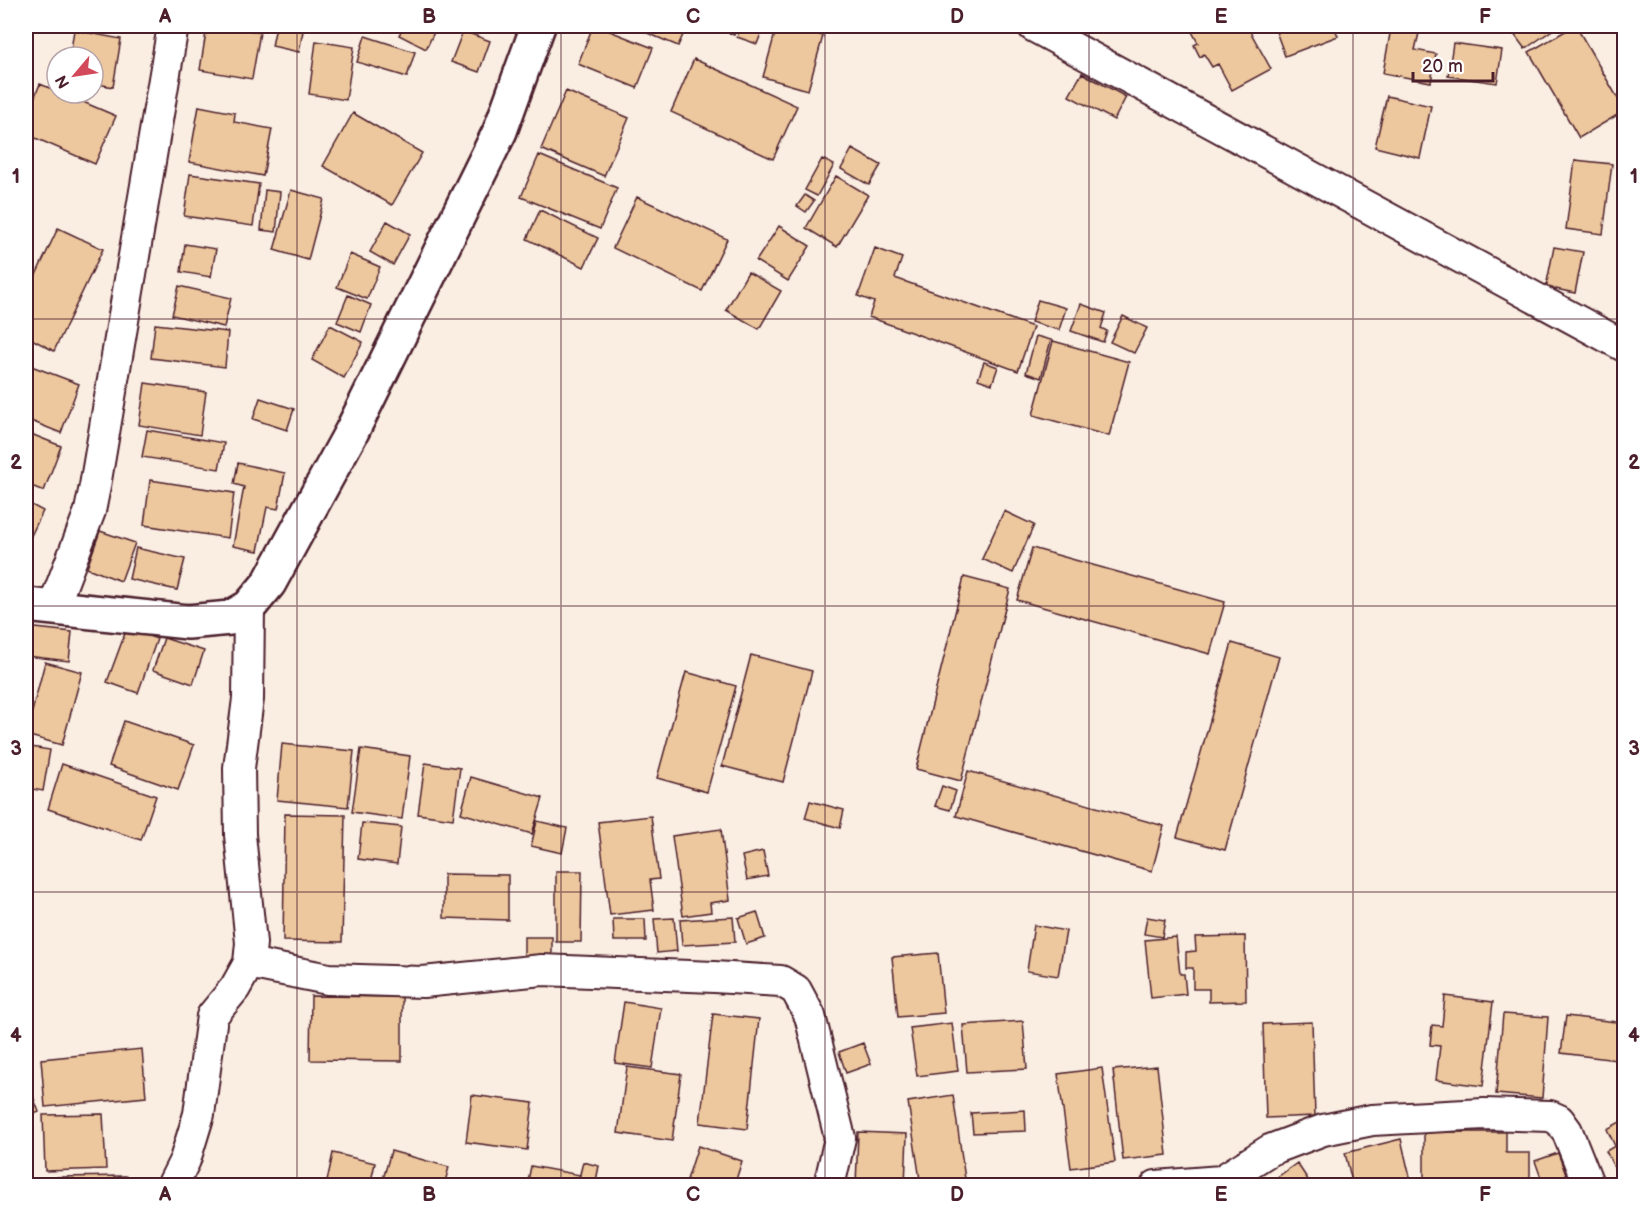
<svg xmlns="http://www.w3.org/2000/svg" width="1650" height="1211" viewBox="0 0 1650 1211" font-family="'Balsamiq Sans',sans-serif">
  <rect width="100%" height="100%" fill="#faeee2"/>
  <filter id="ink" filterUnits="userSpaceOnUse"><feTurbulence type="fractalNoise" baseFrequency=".0167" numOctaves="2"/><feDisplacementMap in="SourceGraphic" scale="12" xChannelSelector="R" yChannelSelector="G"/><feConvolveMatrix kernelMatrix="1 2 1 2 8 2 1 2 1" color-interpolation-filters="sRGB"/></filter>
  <g filter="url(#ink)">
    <path fill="#edc79d" stroke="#4a1f2b" stroke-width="1.5" d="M91,26H121L120,31Z
      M207,26H223L260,32L252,79L200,70Z
      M276,26L303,31L299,52L272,46Z
      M404,26H437L426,49L399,35Z
      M593,26H597L653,48L637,88L578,64Z
      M631,26H687L678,46Z
      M714,26H738L734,35L713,27Z
      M742,26H764L757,44L737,37Z
      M777,26L794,28V26H808L807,31L823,36L808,90L763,77Z
      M1189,26H1247L1271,69L1232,90L1218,64L1212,67L1204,54L1200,57L1194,45L1198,43Z
      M1274,26H1334L1338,36L1285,56Z
      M1508,26H1558L1525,49Z
      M1574,26H1576L1624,109V111L1579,138L1529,52Z
      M1391,28L1419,33L1415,50L1436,54L1431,82L1383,73Z
      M74,30L121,39L113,87L93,83V57H70Z
      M463,31L490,41L479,72L451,62Z
      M365,36L415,52L407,77L357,62Z
      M316,41L354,47L346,100L309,94Z
      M1453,43L1502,50L1497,83L1448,76Z
      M694,59L797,106L773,159L671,112Z
      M1082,73L1126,97L1114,120L1069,96Z
      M40,84L57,91V93H62L116,116L95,164L26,134V118Z
      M566,91L629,118L604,176L541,149Z
      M1387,96L1431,106L1420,158L1375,147Z
      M199,106L235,113L234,122L272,129L263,176L189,162Z
      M353,113L422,153L392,205L323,166Z
      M852,149L881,165L869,185L841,169Z
      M539,155L617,188L600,229L521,197Z
      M822,159L834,165L817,196L805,190Z
      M1575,160L1612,164L1603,234L1566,229Z
      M190,174L259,184L253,226L184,216Z
      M836,176L868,195L837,247L806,228Z
      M265,190L280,192L276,232L261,230Z
      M291,190L324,199L308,260L274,250Z
      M805,195L814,201L806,212L797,206Z
      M637,197L727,239L702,291L613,248Z
      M540,210L598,238L584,267L527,239Z
      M387,221L410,234L393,265L370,252Z
      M779,226L810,246L788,281L756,261Z
      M58,228L103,249L54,351L26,336V293L27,294Z
      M185,244L216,249L211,277L181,272Z
      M1554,247L1583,252L1575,293L1546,287Z
      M875,248L902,258L895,278L1033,327L1018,371L869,317L874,302L858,296Z
      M350,254L380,267L367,299L337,287Z
      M748,272L781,291L759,329L726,310Z
      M179,286L231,298L224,327L172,315Z
      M348,295L371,305L361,332L337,322Z
      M1038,300L1066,308L1059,330L1031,322Z
      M1081,304L1106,313L1101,328L1107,331L1103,342L1071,331Z
      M1123,316L1147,328L1134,353L1110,342Z
      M155,324L228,332L225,367L151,358Z
      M330,325L363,342L344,378L312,360Z
      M1036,336L1051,340L1041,378L1026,373Z
      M1053,341L1129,362L1109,436L1033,415Z
      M984,362L998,367L992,384L978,379Z
      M26,364L79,384L61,433L26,419Z
      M145,383L206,392L200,435L139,425Z
      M260,398L294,409L287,430L253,419Z
      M147,430L224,443L219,469L142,457Z
      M26,432L61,446L44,491L26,484Z
      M238,463L285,473L278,509L267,507L258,551L233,546L244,487L234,484Z
      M150,480L234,493L228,538L144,525Z
      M26,502L43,511L26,546Z
      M1004,511L1034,525L1013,573L982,559Z
      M100,531L135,543L121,581L87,568Z
      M136,548L185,559L177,590L129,579Z
      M1032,548L1225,602L1210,654L1017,600Z
      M964,577L1010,589L961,781L916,769Z
      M26,627L72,632L69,661L26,656Z
      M127,628L157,639L138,693L107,682Z
      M164,638L204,651L193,684L153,670Z
      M1232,643L1279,657L1225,850L1177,837Z
      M751,655L812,671L783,782L722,766Z
      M45,662L82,672L62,745L26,735Z
      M686,672L736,686L707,792L657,778Z
      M124,721L194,745L178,790L109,766Z
      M282,744L354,751L348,807L277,800Z
      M31,747L50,750L43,791L26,788Z
      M361,749L410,756L402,819L352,812Z
      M425,763L460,768L453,819L418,814Z
      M62,764L156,796L141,840L48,809Z
      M968,771L1164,826L1152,871L956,816Z
      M471,777L543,798L532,834L461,813Z
      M942,786L956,791L950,810L935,806Z
      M810,801L844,810L840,828L805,818Z
      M285,814L345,815L342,942L283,941Z
      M651,816L659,879L650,880L654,910L610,915L598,822Z
      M537,821L567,828L562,853L531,846Z
      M362,823L401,827L397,864L358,859Z
      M721,829L730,900L710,903L711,912L683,916L672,836Z
      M763,851L768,876L747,880L742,856Z
      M556,871H582L581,942H556Z
      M444,874L508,875V920L444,918Z
      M757,912L765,938L746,944L738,918Z
      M733,917L735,942L682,945L680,920Z
      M1147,917L1165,920L1162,937L1144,934Z
      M674,918L677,951L657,953L654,919Z
      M613,919H645L646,941H614Z
      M1034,925L1066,931L1058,976L1027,971Z
      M1245,936L1246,1001L1209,1002V989H1193V968H1186V952L1196,951L1195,937Z
      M524,937H552V957H524Z
      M1176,937L1180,974H1184L1186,994L1151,998L1145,940Z
      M938,953L944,1013L898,1017L892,957Z
      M311,996L402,997V1061L310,1060Z
      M1445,996L1493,1002L1483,1086L1436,1080L1440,1046L1430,1045L1432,1025L1442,1026Z
      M624,1002L661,1008L652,1068L615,1063Z
      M713,1014L759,1019L747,1129L700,1123Z
      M1503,1014L1548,1017L1542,1098L1496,1094Z
      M1566,1016L1624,1023V1061L1561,1053Z
      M1023,1021L1027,1069L967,1072L963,1025Z
      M1312,1022L1315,1116L1266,1118L1263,1024Z
      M952,1023L958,1071L917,1076L910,1028Z
      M863,1043L871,1064L846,1073L839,1052Z
      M142,1049L146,1097L45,1107L41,1059Z
      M1157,1066L1167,1155L1123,1160L1113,1070Z
      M627,1067L681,1074L672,1141L618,1133Z
      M1102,1068L1115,1162L1071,1168L1058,1074Z
      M26,1078L39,1112L26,1117Z
      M472,1095L533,1103L527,1150L466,1142Z
      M953,1095L966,1186H921L908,1102Z
      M1025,1110L1026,1131L973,1133L971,1113Z
      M103,1114L106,1169L45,1171L43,1115Z
      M1624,1114V1180L1621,1182L1606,1151L1615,1146L1607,1129L1624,1120L1622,1115Z
      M858,1132L907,1134L905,1186H856Z
      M1424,1132H1506V1153H1530V1186H1424Z
      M1401,1139L1412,1186H1353L1345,1153Z
      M698,1146L742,1161L734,1186H685Z
      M391,1151L449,1167L444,1186H381Z
      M333,1153L375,1163L370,1186H326Z
      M1558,1153L1568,1180L1553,1186H1544L1535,1161Z
      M583,1162L599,1166L595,1186H577Z
      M1297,1163L1312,1186H1265Z
      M531,1166L580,1175L578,1186H527Z
      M126,1176V1186H57V1177Z"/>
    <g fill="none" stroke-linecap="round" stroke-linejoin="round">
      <g stroke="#4a1f2b" stroke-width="34">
        <path id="minor" d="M1033,26L1624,346
          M53,608L90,511L95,486L173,26
          M249,963L328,979L423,982L542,970L714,977L781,981L796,990L810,1016L840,1138L829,1186
          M172,1186L185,1160L199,1114L212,1016L235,988L249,963L251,943L240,835L239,768L248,699L249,607
          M1156,1186L1221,1181L1270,1150L1323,1130L1372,1120L1484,1114L1550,1116L1559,1120L1567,1131L1589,1186"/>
      </g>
      <g stroke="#4a1f2b" stroke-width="38">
        <path id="tertiary" d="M26,605L188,622L230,618L249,607L269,583L352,431L500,131L538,26"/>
      </g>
      <use href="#minor" stroke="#fff" stroke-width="30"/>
      <use href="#tertiary" stroke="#fff" stroke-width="33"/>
    </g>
  </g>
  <path fill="none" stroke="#4a1f2b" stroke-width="1.5" stroke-opacity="0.55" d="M297,26V1186M561,26V1186M825,26V1186M1089,26V1186M1353,26V1186M26,319H1624M26,606H1624M26,892H1624"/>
  <rect width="1650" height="1211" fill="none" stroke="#fff" stroke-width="66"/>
  <g transform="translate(75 75) rotate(241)"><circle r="28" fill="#ffffff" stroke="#b7a5aa" stroke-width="1.5"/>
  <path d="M0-4.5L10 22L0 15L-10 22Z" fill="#d1495b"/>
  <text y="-9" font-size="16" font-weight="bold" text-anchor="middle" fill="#4a1f2b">N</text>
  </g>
  <path d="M1413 72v9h80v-9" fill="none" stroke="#4a1f2b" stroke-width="3"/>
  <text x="1422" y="72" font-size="18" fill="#4a1f2b" stroke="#ffffff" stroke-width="4.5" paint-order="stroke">20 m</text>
  <rect x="33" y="33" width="1584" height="1145" fill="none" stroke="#4a1f2b" stroke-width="2"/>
  <g font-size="20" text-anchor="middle" font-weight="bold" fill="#4a1f2b">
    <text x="165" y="23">A</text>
    <text x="429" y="23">B</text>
    <text x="693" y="23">C</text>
    <text x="957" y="23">D</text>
    <text x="1221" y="23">E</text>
    <text x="1485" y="23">F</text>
    <text x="16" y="183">1</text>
    <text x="1634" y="183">1</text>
    <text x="16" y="469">2</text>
    <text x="1634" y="469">2</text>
    <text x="16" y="755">3</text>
    <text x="1634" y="755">3</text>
    <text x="16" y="1042">4</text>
    <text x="1634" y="1042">4</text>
    <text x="165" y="1201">A</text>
    <text x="429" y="1201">B</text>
    <text x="693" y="1201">C</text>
    <text x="957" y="1201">D</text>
    <text x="1221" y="1201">E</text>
    <text x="1485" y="1201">F</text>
  </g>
</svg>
